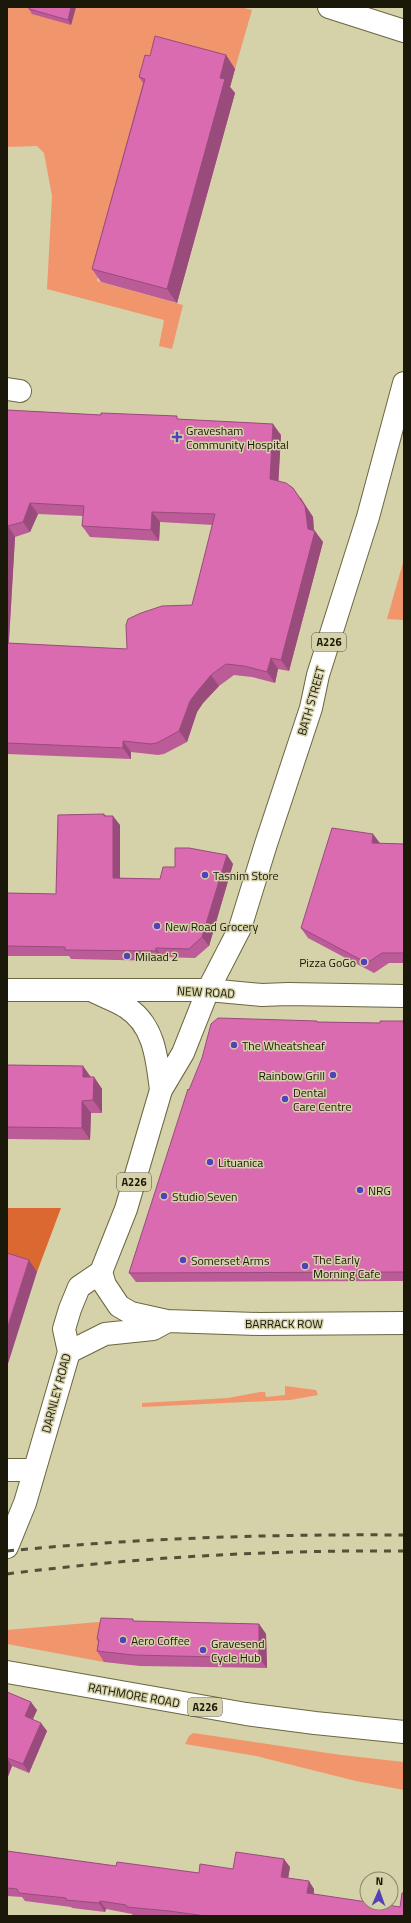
<svg xmlns="http://www.w3.org/2000/svg" width="411" height="1923" viewBox="0 0 411 1923" font-family="'Titillium Web',sans-serif">
  <rect width="100%" height="100%" fill="#d5d1a8"/>
  <path fill="#f1956d" d="M7,7H240L252,10L235,69L103,260L97,281L183,305L172,349L159,346L164,320L47,289L52,196L44,153L37,146L7,147Z
    M404,559V620L387,619Z
    M285,1386L316,1390L318,1395L290,1400L142,1407V1403L228,1398L260,1392H265L266,1397L285,1395Z
    M110,1621L104,1662L7,1644V1630Z
    M193,1733L341,1755L404,1762V1790L356,1781L256,1756L185,1744L189,1736Z"/>
  <path fill="#db6830" d="M7,1208H61L37,1272L7,1263Z"/>
  <g fill="none" stroke-linecap="round" stroke-linejoin="round">
    <g stroke="#6a6741" stroke-width="24">
      <path id="minor" d="M329,7L404,31
        M7,389L20,391
        M208,990L262,995L288,994L404,996
        M101,1272L105,1285L119,1306L131,1313L167,1321L259,1324L404,1323
        M69,1352L105,1334L153,1329L166,1322
        M7,1470H34"/>
    </g>
    <g stroke="#6a6741" stroke-width="24">
      <path id="primary" d="M7,990H208
        M95,992C105,997 117,1001 126,1007C155,1025 157,1060 161,1090
        M7,1547L25,1503L69,1352L64,1329L70,1309L79,1287L101,1272L126,1209L161,1090L183,1053L208,990L240,928L266,844L311,708L318,675L368,517L404,383
        M7,1672L246,1714L315,1723L404,1732"/>
    </g>
    <use href="#minor" stroke="#fff" stroke-width="22"/>
    <use href="#primary" stroke="#fff" stroke-width="22"/>
    <path stroke="#525039" stroke-width="3" stroke-dasharray="7 7" stroke-linecap="butt" d="M7,1551C139,1538 272,1534 404,1535
      M7,1574C138,1557 271,1550 404,1551"/>
  </g>
  <path fill="#bb5c98" fill-rule="evenodd" d="M76,7L71,25L32,14L29,9Z
    M226,55L235,69L230,87L235,93L177,303L101,282L92,269L143,83L139,77L150,56Z
    M7,410L179,419L281,435L278,481L301,498L313,517L314,531L323,542L289,671L278,669L275,683L252,677L234,675L219,686L203,703L197,712L187,742L164,754L158,755L131,752V759L7,754ZM38,514L83,516L82,526L90,537L159,541L160,522L213,525L192,605L127,649L9,643L15,537L30,532Z
    M104,814L106,816L120,825V878L160,879L175,867L227,855L233,864L209,946L195,958L162,957V961L71,959L69,956H7V893L56,894Z
    M373,834L380,843L404,844V963H389L374,973L308,938L301,928Z
    M404,1021V1281L136,1282L129,1273L189,1090L318,1022L380,1023Z
    M7,1065L83,1066L91,1077H94L102,1089V1113H91L90,1140L7,1139Z
    M134,1621L259,1624L266,1634L267,1668L140,1666L104,1662L97,1651L98,1642L97,1639Z
    M7,1692L37,1710L33,1719L47,1731L29,1773L12,1766L7,1779Z
    M7,1851L116,1866L199,1873L233,1869L290,1867L288,1878L314,1889V1894L404,1916H133L132,1914L106,1909L105,1912L72,1908L71,1907L25,1901L22,1897L7,1896Z"/>
  <path fill="#994b7c" d="M71,7H76L71,25L68,20Z
    M226,55L235,69L230,87L235,93L177,303L167,289Z
    M273,424L281,435L278,490L270,479Z
    M293,488L313,517L314,533L315,531L323,542L289,671L281,660L308,529Z
    M30,503L38,514L30,532L23,522Z
    M152,512L160,522L159,541L151,530Z
    M8,526L15,537L8,653L7,652Z
    M271,658L278,669L275,683L267,672Z
    M211,675L219,686L203,703L197,712L187,742L179,731L190,701L196,693Z
    M123,741L131,752V759L123,748Z
    M113,816L120,825V887L113,878Z
    M373,834L380,844L372,843Z
    M227,855L233,864L209,946L202,937Z
    M156,948L162,957V961L156,951Z
    M83,1066L91,1078L83,1077Z
    M94,1077L102,1089V1113L93,1100Z
    M82,1101L91,1113L90,1140L82,1128Z
    M29,1260L37,1272L7,1367V1329Z
    M259,1624L266,1634L267,1668L259,1658Z
    M31,1702L37,1710L30,1725L25,1716Z
    M41,1723L47,1731L29,1773L23,1764Z
    M7,1758L12,1766L7,1779Z
    M284,1859L290,1867L287,1885L281,1877Z
    M309,1881L314,1889L312,1901L307,1893Z
    M100,1901L106,1909L105,1912L99,1903Z"/>
  <path fill="#da6bb1" stroke="#994b7c" d="M29,7H71L68,20L29,9Z
    M155,36L226,55L220,78L225,79L167,289L92,269L145,79L139,77L145,55L150,56Z
    M7,410L101,415V413L177,416V419L273,424L270,479L286,483L293,488L305,506L308,529L315,531L281,660L271,658L267,672L244,666L226,664L211,675L196,693L190,701L179,731L157,743L151,744L123,741V748L7,743V643L127,649L126,625L128,619L141,613L162,606L192,605L215,514L152,512L151,530L82,526L84,506L30,503L23,522L8,526L7,534Z
    M104,814V816H113V878L160,879L163,867H175V848H189L227,855L202,937L189,949L156,948V951L65,950V947L7,946V893L56,894L58,815Z
    M332,828L373,834L372,843L404,844V953H382L367,963L301,928Z
    M218,1018L317,1021V1022L380,1023V1021H404V1272L129,1273L188,1089L189,1090L202,1058L211,1024Z
    M7,1065L83,1066V1077H94L93,1100L82,1101V1128L7,1127Z
    M7,1253L29,1260L7,1329Z
    M101,1618L133,1619V1621L259,1624V1658L133,1655L97,1651L99,1640L97,1639Z
    M7,1692L31,1702L25,1716L41,1723L23,1764L7,1758Z
    M7,1851L116,1866L117,1862L199,1873L200,1864L233,1869L236,1852L284,1859L281,1877L309,1881L307,1893L367,1902V1903H375L400,1907L402,1893H404V1916H206L169,1911L127,1907L126,1905L100,1901L99,1903L66,1900V1898L19,1893L17,1889L7,1888Z"/>
  <g fill="#5341b8" stroke="#d5d1a8" stroke-width="1.5">
    <path d="M175 431h4v4h4v4h-4v4h-4v-4h-4v-4h4z"/>
    <circle cx="205" cy="875" r="4"/>
    <circle cx="157" cy="926" r="4"/>
    <circle cx="127" cy="956" r="4"/>
    <circle cx="364" cy="962" r="4"/>
    <circle cx="234" cy="1045" r="4"/>
    <circle cx="333" cy="1075" r="4"/>
    <circle cx="285" cy="1099" r="4"/>
    <circle cx="210" cy="1162" r="4"/>
    <circle cx="360" cy="1190" r="4"/>
    <circle cx="164" cy="1196" r="4"/>
    <circle cx="183" cy="1260" r="4"/>
    <circle cx="305" cy="1266" r="4"/>
    <circle cx="123" cy="1640" r="4"/>
    <circle cx="203" cy="1650" r="4"/>
  </g>
  <g text-anchor="middle" dominant-baseline="central" stroke-width="3" stroke-linejoin="round" paint-order="stroke">
    <g fill="#d5d1a8" stroke="#525039" stroke-width="1">
      <rect x="312" y="633" width="34" height="18" rx="3"/>
      <rect x="117" y="1173" width="34" height="18" rx="3"/>
      <rect x="188" y="1698" width="34" height="18" rx="3"/>
    </g>
    <g font-size="11" font-weight="bold" fill="#1a1809">
      <text x="329" y="642">A226</text>
      <text x="134" y="1182">A226</text>
      <text x="205" y="1707">A226</text>
    </g>
    <g font-size="12" fill="#1a1809" stroke="#d5d1a8" text-anchor="start">
      <text x="186" y="430">Gravesham<tspan x="186" dy="14">Community Hospital</tspan></text>
      <text x="213" y="875">Tasnim Store</text>
      <text x="165" y="926">New Road Grocery</text>
      <text x="135" y="956">Milaad 2</text>
      <text x="356" y="962" text-anchor="end">Pizza GoGo</text>
      <text x="242" y="1045">The Wheatsheaf</text>
      <text x="325" y="1075" text-anchor="end">Rainbow Grill</text>
      <text x="293" y="1092">Dental<tspan x="293" dy="14">Care Centre</tspan></text>
      <text x="218" y="1162">Lituanica</text>
      <text x="368" y="1190">NRG</text>
      <text x="172" y="1196">Studio Seven</text>
      <text x="313" y="1259">The Early<tspan x="313" dy="14">Morning Cafe</tspan></text>
      <text x="191" y="1260">Somerset Arms</text>
      <text x="131" y="1640">Aero Coffee</text>
      <text x="211" y="1643">Gravesend<tspan x="211" dy="14">Cycle Hub</tspan></text>
    </g>
    <g font-size="12" fill="#1a1809" stroke="#d5d1a8">
      <text transform="translate(311 701) rotate(-74)">BATH STREET</text>
      <text transform="translate(206 992) rotate(3)">NEW ROAD</text>
      <text x="284" y="1323">BARRACK ROW</text>
      <text transform="translate(56 1393) rotate(-75)">DARNLEY ROAD</text>
      <text transform="translate(134 1695) rotate(10)">RATHMORE ROAD</text>
    </g>
  </g>
  <rect width="411" height="1923" fill="none" stroke="#1a1809" stroke-width="16"/>
  <g transform="translate(379 1891) rotate(2)"><circle r="19" fill="#d5d1a8" stroke="#8a8768"/>
  <path d="M0-3L7 15L0 10L-7 15Z" fill="#5341b8"/>
  <text y="-6" font-size="11" font-weight="bold" text-anchor="middle" fill="#1a1809">N</text>
  </g>
</svg>
